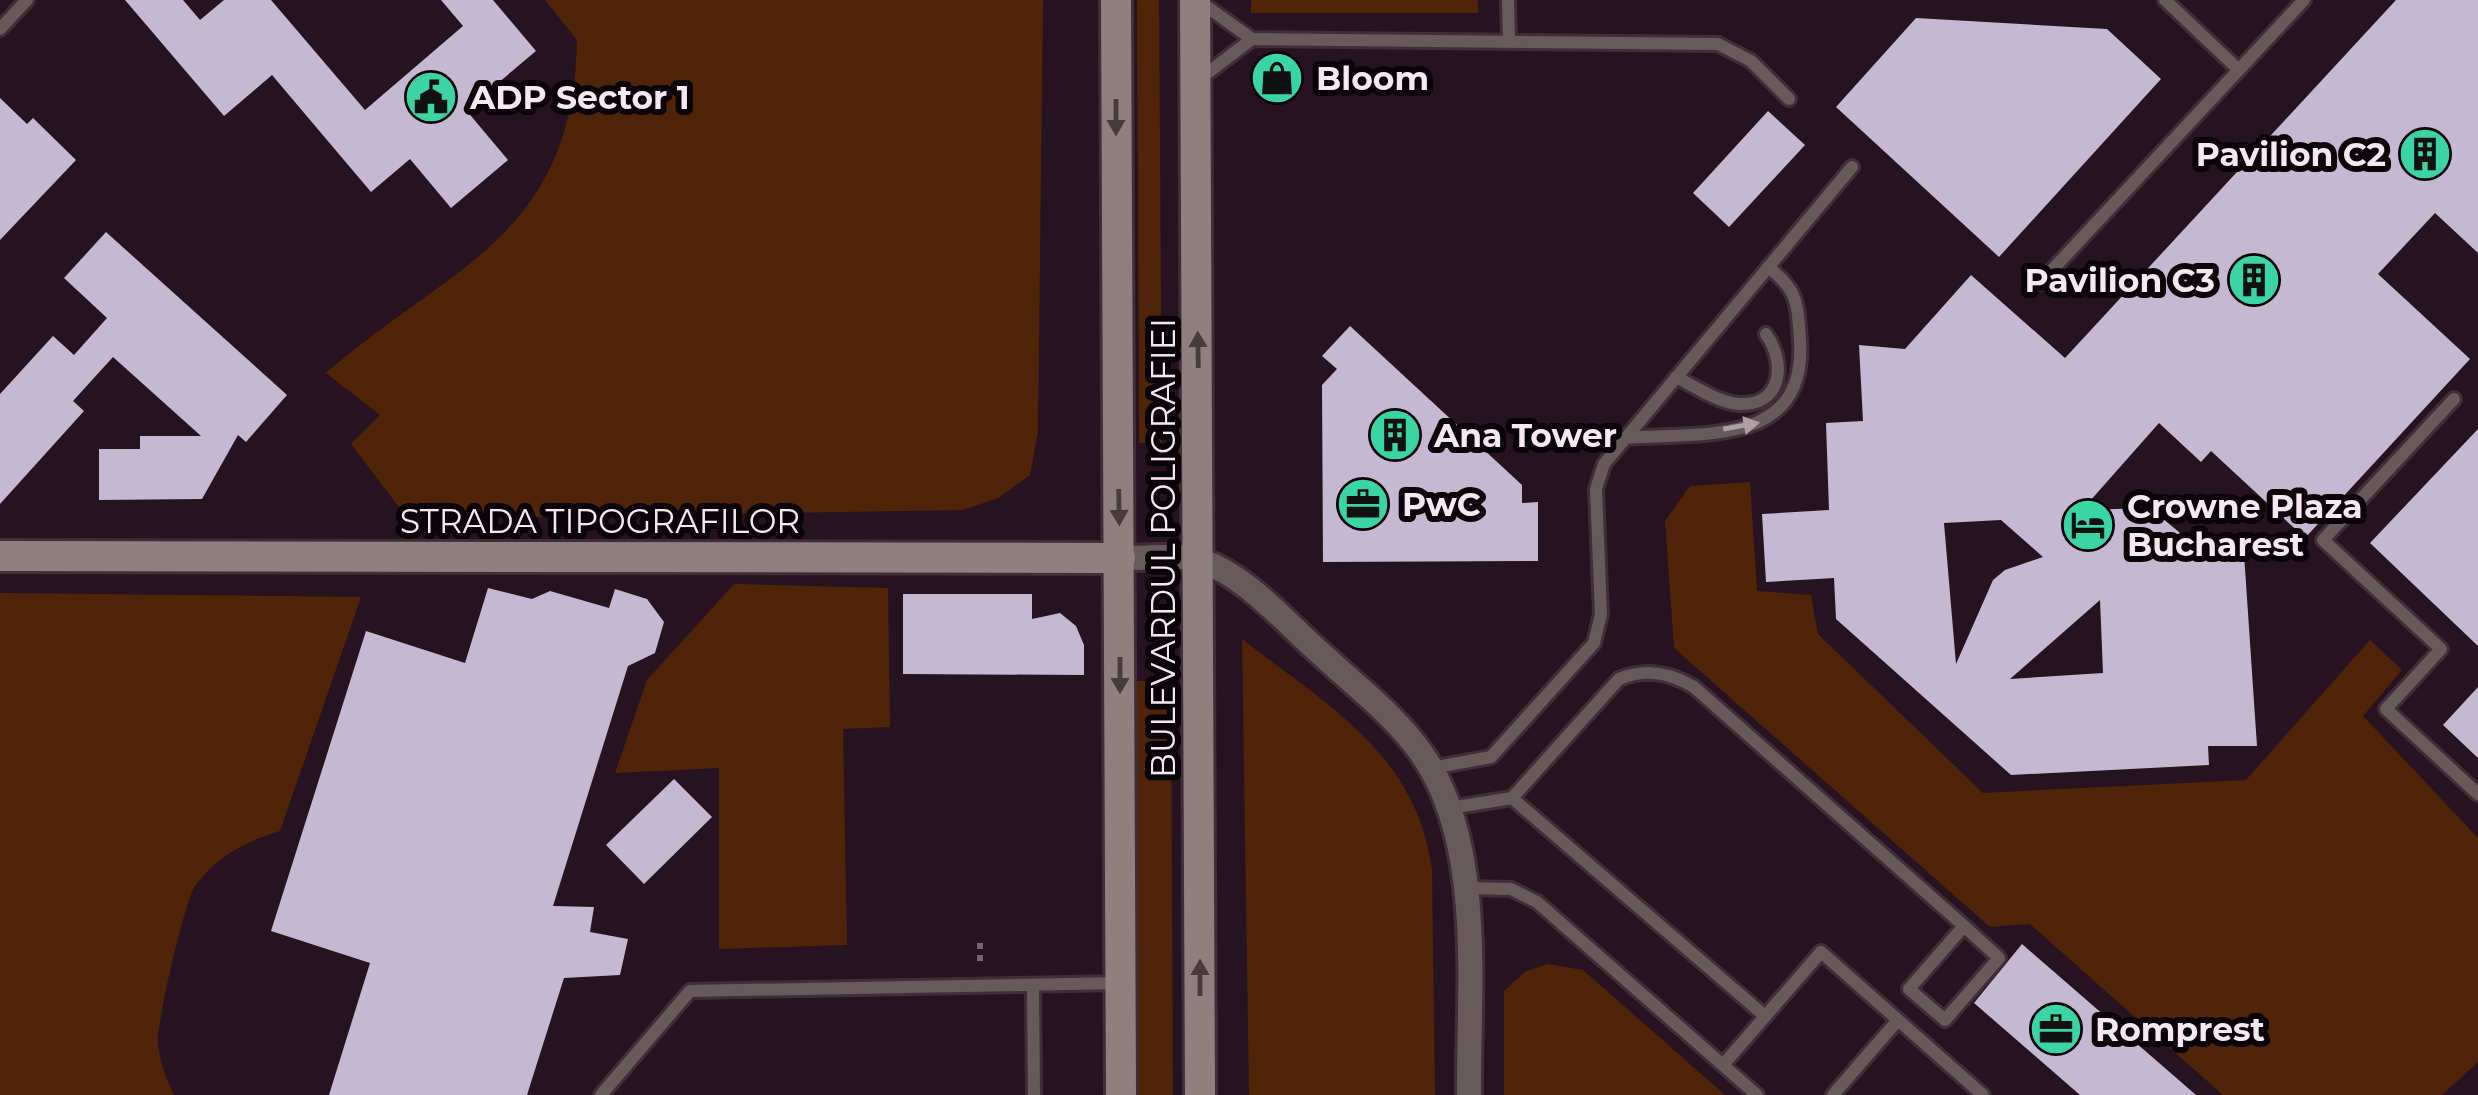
<svg xmlns="http://www.w3.org/2000/svg" width="2478" height="1095" viewBox="0 0 2478 1095" font-family="Montserrat,sans-serif">
  <rect width="100%" height="100%" fill="#271320"/>
  <path fill="#502408" d="M545,0H1043L1038,431L1030,475L998,498L963,510L408,519L351,444L380,415L326,373C453,263 573,237 577,40Z
    M1137,0H1159L1162,443H1139Z
    M1251,0H1478V13H1251Z
    M1750,482L1757,591L1811,595L1818,634L1983,793L2246,780L2370,640L2402,670L2363,716L2478,838V1062L2442,1095H2223L2030,924L1990,927L1674,648L1665,521L1690,486Z
    M734,584L888,588L890,727L843,729L847,945L719,949V768L615,773L647,680Z
    M0,593L361,597L280,831C246,841 216,857 195,886C185,900 157,1022 158,1041C159,1061 166,1078 174,1095H0Z
    M1242,639C1327,705 1417,754 1432,870L1435,1095H1249Z
    M1129,681H1171L1173,1095H1132Z
    M1548,964L1583,970L1725,1095H1504V991L1526,971Z"/>
  <path fill="#c4b8d2" fill-rule="evenodd" d="M125,0H183L200,20L224,0H271L365,110L463,26L441,0H493L536,51L466,110L508,160L451,208L410,159L371,192L272,75L224,116Z
    M2396,0H2478V253L2435,213L2378,274L2470,359L2305,538L2211,451L2201,462L2159,423L2082,510L2150,508L2191,542L2243,539L2257,746H2208L2209,765L2011,775L1836,619L1834,578L1766,582L1762,514L1829,510L1826,423L1863,421L1859,345L1905,349L1971,275L2065,358ZM2001,520L2043,557L2005,570L1993,580L1956,664L1944,523ZM2100,600L2103,673L2010,679Z
    M1916,18L2107,29L2161,79L1999,257L1836,107Z
    M0,98L27,124L33,118L76,160L0,240Z
    M1768,111L1805,145L1729,227L1693,193Z
    M106,232L287,395L246,442L238,435L202,499L99,500V449H140V436H201L113,357L73,401L84,411L0,504V394L53,336L74,355L107,318L64,278Z
    M1350,326L1522,485V503L1538,502V561L1323,562L1322,385L1337,369L1322,356Z
    M2478,429V646L2370,543Z
    M488,588L532,599L550,591L609,608L615,589L647,599L664,622L655,653L628,666L553,906L594,907L590,932L628,939L620,975L564,978L527,1095H329L370,963L271,931L366,631L465,663Z
    M903,594H1032V619L1060,613L1076,626L1084,645V675L903,674Z
    M2478,687V758L2443,725Z
    M674,779L712,817L644,884L606,845Z
    M2022,944L2196,1095H2080L1974,1003Z"/>
  <g fill="none" stroke-linecap="round" stroke-linejoin="round">
    <g stroke="#402d39" stroke-width="18">
      <path id="lane" d="M1508,0L1509,42
        M2165,0L2239,70
        M1199,1L1252,39L1718,44L1751,61L1789,99
        M0,29L27,0
        M1201,78L1252,39
        M2040,283L2304,0
        M1676,377C1694,386 1719,403 1739,404C1783,406 1786,362 1766,334
        M2454,399L2323,540L2441,649L2386,709L2478,794
        M1625,438C1701,432 1807,448 1800,340C1797,303 1799,291 1768,267
        M1431,768L1491,757L1594,643L1601,614L1596,489L1604,464L1852,167
        M1512,798L1765,1016
        M1450,808L1512,798L1619,679C1645,668 1669,672 1694,687L1964,926L1909,989L1945,1020L1999,958L1964,926
        M1466,888L1511,889L1537,902L1757,1095
        M1033,985L1034,1095
        M1723,1065L1821,952L1983,1095
        M601,1095L690,991L1120,983
        M1833,1095L1898,1020"/>
    </g>
    <g stroke="#402d39" stroke-width="30">
      <path id="street" d="M1120,558C1144,559 1179,553 1202,561C1246,576 1284,621 1318,651C1353,684 1395,715 1422,754C1485,844 1468,989 1469,1095"/>
    </g>
    <g stroke="#402d39" stroke-width="36">
      <path id="secondary" d="M1116,0L1121,1095
        M1195,0L1200,1095
        M0,556L1120,558"/>
    </g>
    <path stroke="#766470" stroke-width="6" stroke-dasharray="6 6" stroke-linecap="butt" d="M980,943V964"/>
    <use href="#lane" stroke="#675a5a" stroke-width="12"/>
    <use href="#street" stroke="#675a5a" stroke-width="24"/>
    <use href="#secondary" stroke="#937e7f" stroke-width="30"/>
  </g>
  <defs><path id="oneway-solid" d="M-6-.8H1V-3.2L6.5 0L1 3.2V.8H-6Z" transform="scale(3)"/></defs>
  <g fill="#483b3e">
    <use href="#oneway-solid" transform="translate(1116 117) rotate(90)"/>
    <use href="#oneway-solid" transform="translate(1198 350) rotate(-91)"/>
    <use href="#oneway-solid" transform="translate(1119 507) rotate(89)"/>
    <use href="#oneway-solid" transform="translate(1120 675) rotate(90)"/>
    <use href="#oneway-solid" transform="translate(1200 978) rotate(-90)"/>
  </g>
  <use fill="#aea1a6" href="#oneway-solid" transform="translate(1741 426) rotate(-10)"/>
  <defs>
    <g id="shop-disc" transform="scale(2.7)"><circle r="9.5" fill="#3bd4a4" stroke="#0a0408"/><path d="M-5-2.5h2.3a2.7 3.5 0 0 1 5.4 0H5L5.5 6h-11ZM-1.5-2.5h3a1.5 2.3 0 0 0-3 0Z" fill="#111"/></g>
    <g id="civic-disc" transform="scale(2.7)"><circle r="9.5" fill="#3bd4a4" stroke="#0a0408"/><path d="M-.6-6.5H3V-4.5H.6V-3L4-1V1h2V6H-6V1h2V-1L-.6-3ZM-1.2 2.5V6h2.4V2.5Z" fill="#111"/></g>
    <g id="building-disc" transform="scale(2.7)"><circle r="9.5" fill="#3bd4a4" stroke="#0a0408"/><path d="M-4-6H4V6H1V3H-1V6H-4ZM-2.5-4.3h1.7v1.8h-1.7ZM.8-4.3h1.7v1.8H.8ZM-2.5-1h1.7V.8h-1.7ZM.8-1h1.7V.8H.8Z" fill="#111"/></g>
    <g id="office-disc" transform="scale(2.7)"><circle r="9.5" fill="#3bd4a4" stroke="#0a0408"/><path d="M-6-3h4V-5.5h4V-3h4V5H-6ZM-1-4.5V-3h2v-1.5ZM-6 0V1H6V0Z" fill="#111"/></g>
    <g id="hotel-disc" transform="scale(2.7)"><circle r="9.5" fill="#3bd4a4" stroke="#0a0408"/><path d="M-6-4.5h1.5V1H6V5H4.5V3h-9V5H-6ZM-4 0a1.8 1.8 0 1 1 3.6 0ZM.5 0V-2.5h3Q6-2.5 6 0Z" fill="#111"/></g>
  </defs>
  <g fill-rule="evenodd">
    <use href="#shop-disc" x="1277" y="78"/>
    <use href="#civic-disc" x="431" y="97"/>
    <use href="#building-disc" x="2425" y="154"/>
    <use href="#building-disc" x="2254" y="280"/>
    <use href="#building-disc" x="1395" y="435"/>
    <use href="#office-disc" x="1363" y="504"/>
    <use href="#hotel-disc" x="2088" y="525"/>
    <use href="#office-disc" x="2056" y="1029"/>
  </g>
  <g text-anchor="middle" dominant-baseline="central" stroke-width="12" stroke-linejoin="round" paint-order="stroke">
    <g font-size="33" font-weight="bold" fill="#f6e8f1" stroke="#0a0408" text-anchor="start">
      <text x="1316" y="78">Bloom</text>
      <text x="470" y="97">ADP Sector 1</text>
      <text x="2386" y="154" text-anchor="end">Pavilion C2</text>
      <text x="2215" y="280" text-anchor="end">Pavilion C3</text>
      <text x="1434" y="435">Ana Tower</text>
      <text x="1402" y="504">PwC</text>
      <text x="2127" y="506">Crowne Plaza<tspan x="2127" dy="38">Bucharest</tspan></text>
      <text x="2095" y="1029">Romprest</text>
    </g>
    <g font-size="33" fill="#f6e8f1" stroke="#0a0408">
      <text x="600" y="521">STRADA TIPOGRAFILOR</text>
      <text transform="translate(1163 548) rotate(-90)">BULEVARDUL POLIGRAFIEI</text>
    </g>
  </g>
</svg>
